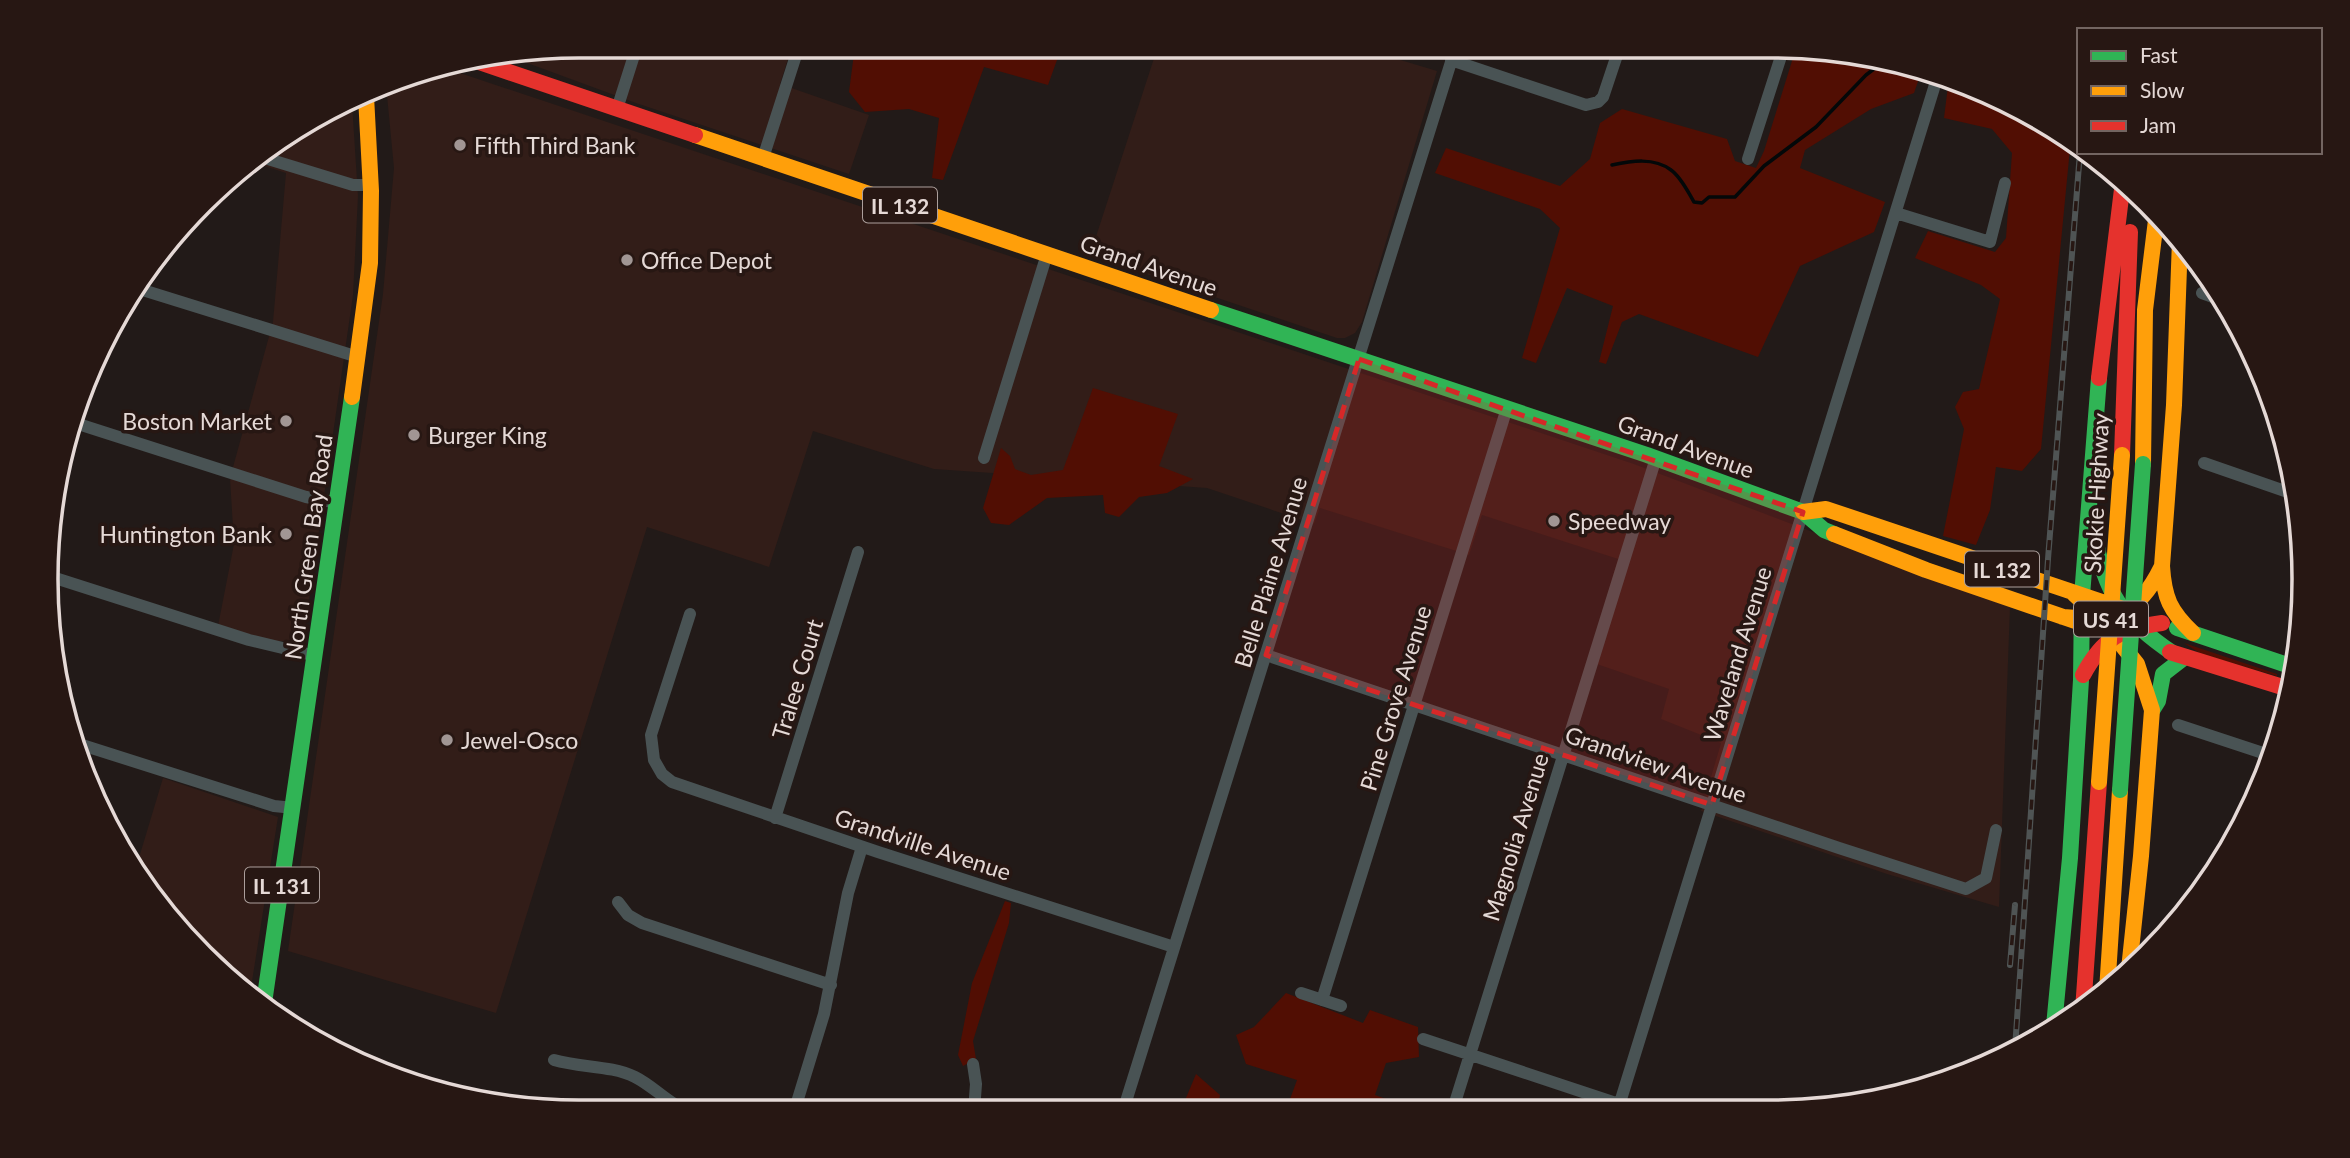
<svg xmlns="http://www.w3.org/2000/svg" width="2350" height="1158" viewBox="0 0 2350 1158" font-family="Lato,sans-serif">
  <rect width="100%" height="100%" fill="#221a18"/>
  <path fill="#321d18" d="M579,46H792L780,84L869,115L849,174L636,103L511,57Z
    M1158,46H1354L1437,71L1362,322L1355,333L1345,338H1337L1090,255Z
    M445,68L1634,464L2010,607L1999,907L1887,874L1701,811L1721,743L1661,719L1669,689L1588,661L1618,559L1482,515L1469,555L1320,508L1314,524L1207,488L934,469L813,431L769,567L647,527L496,1013L288,951L383,294L394,168L386,85L407,74Z
    M352,103L358,196L353,295L304,635L297,641H269L218,626L234,544L230,478L273,322L286,173L249,161L254,156Z
    M163,778L278,817L250,994L227,980L156,903L135,871Z"/>
  <path fill="#510e03" d="M855,46H925L946,54L949,46H1062L1048,85L984,67L943,180L932,178L939,118L909,109L865,112L849,92Z
    M1796,48L1875,56L1922,70L1914,93L1871,109L1805,150L1800,168L1885,202L1874,232L1800,266L1758,357L1639,314L1622,322L1606,364L1599,362L1613,306L1567,288L1536,363L1522,358L1560,228L1540,209L1435,173L1446,148L1560,186L1590,159L1600,123L1622,109L1727,139L1735,161L1756,168L1764,151Z
    M1949,78L1976,86L2071,138L2041,449L2022,471L1996,467L1990,510L1976,545L1943,536L1964,429L1955,407L1963,392L1979,389L2000,299L1981,285L1915,258L1928,231L1995,252L2006,238L2012,153L1992,129L1944,118Z
    M1093,388L1178,414L1159,466L1193,479L1167,493L1139,497L1119,517L1105,513L1103,495L1047,498L1009,525L991,523L983,508L1001,448L1010,456L1015,469L1031,475L1063,470Z
    M2184,643L2277,674V676L2201,654Z
    M1005,901L1011,903L1009,923L973,1041L976,1059L963,1066L958,1055L972,983Z
    M1286,993L1363,1023L1370,1010L1418,1027L1419,1057L1386,1063L1375,1095L1414,1109L1286,1110L1297,1080L1246,1064L1236,1035L1254,1027Z
    M1196,1074L1220,1095L1217,1110H1181Z"/>
  <g fill="none" stroke-linecap="round" stroke-linejoin="round">
    <path stroke="#030809" stroke-width="3.5" d="M1612,165C1631,161 1654,157 1671,170C1681,177 1688,192 1694,202L1702,203L1709,197H1735L1764,166L1816,127L1866,75L1887,59"/>
    <path stroke="#495354" stroke-width="12" d="M1451,60L1586,105L1598,102L1603,97L1620,46
      M617,109L637,46
      M255,155L353,185H372
      M763,158L799,46
      M1748,159L1784,47
      M1896,213L1990,242L2005,183
      M133,287L358,357
      M2202,293L2224,301
      M72,422L306,497L338,503
      M984,458L1047,254
      M2204,463L2296,495
      M52,577L249,640L316,656
      M690,614L651,735L654,760L662,774L672,782L878,852L1174,947
      M1266,655L1839,848L1966,889L1986,878L1996,830
      M2178,725L2272,756
      M79,744L274,806L294,808
      M775,818L858,552
      M618,902L628,915L642,923L831,985
      M1301,993L1341,1006
      M1322,1000L1507,408
      M1423,1039L1634,1109
      M554,1060C581,1068 610,1065 635,1077C655,1087 669,1105 691,1112
      M973,1064L976,1084L974,1111
      M1453,1109L1656,458
      M1618,1109L1938,75
      M1123,1111L1456,46
      M794,1112L824,1014L848,893L862,847"/>
    <path stroke="#30b455" stroke-width="16" d="M1211,310L1647,455L1803,512L1824,530L1834,534
      M2094,532C2104,593 2123,620 2174,654
      M2177,628L2296,668
      M2153,709L2158,701L2163,674L2185,657
      M264,1003L352,397
      M2054,1026L2070,858L2081,680L2082,596L2099,378"/>
    <path stroke="#ff9f0a" stroke-width="16" d="M695,135L1211,310
      M2180,240L2174,405L2162,566C2164,598 2170,611 2193,633
      M352,397L370,263L371,191L366,96
      M2143,464L2145,310L2157,212
      M1803,512L1826,509L2126,610
      M1834,534L1926,570L2078,622
      M2074,594L2101,619L2137,664L2152,710L2141,856L2129,969
      M2063,617C2113,621 2138,615 2161,568
      M2107,991L2120,790"/>
    <path stroke="#e5322d" stroke-width="16" d="M479,62L695,135
      M2099,378L2123,181
      M2122,455L2130,232
      M2170,652L2292,690
      M2083,675C2103,638 2121,628 2162,623
      M2083,1010L2099,782"/>
    <g stroke="#4f5454" stroke-width="6">
      <path id="rail" d="M2010,965L2015,905
        M2015,1049L2048,559L2080,152"/>
    </g>
    <use href="#rail" stroke="#271713" stroke-width="3.5" stroke-dasharray="10" stroke-linecap="butt"/>
    <path stroke="#30b455" stroke-width="16" d="M2120,790L2143,464"/>
    <path stroke="#ff9f0a" stroke-width="16" d="M2099,782L2122,455"/>
  </g>
  <path fill="#d62828" fill-opacity="0.2" stroke="#d62828" stroke-width="5" stroke-dasharray="14 9" stroke-linejoin="round" d="M1359,359L1803,512L1712,805L1266,655Z"/>
  <g fill="#a19694" stroke="#271713" stroke-width="2.5">
    <circle cx="460" cy="145" r="7"/>
    <circle cx="627" cy="260" r="7"/>
    <circle cx="286" cy="421" r="7"/>
    <circle cx="414" cy="435" r="7"/>
    <circle cx="1554" cy="521" r="7"/>
    <circle cx="286" cy="534" r="7"/>
    <circle cx="447" cy="740" r="7"/>
  </g>
  <g text-anchor="middle" dominant-baseline="central" stroke-width="7" stroke-linejoin="round" paint-order="stroke">
    <g fill="#271713" stroke="#ac9f9c" stroke-width="2">
      <rect x="863" y="187.5" width="74" height="35" rx="5"/>
      <rect x="1965" y="551.5" width="74" height="35" rx="5"/>
      <rect x="2074" y="601.5" width="74" height="35" rx="5"/>
      <rect x="245" y="867.5" width="74" height="35" rx="5"/>
    </g>
    <g font-size="21" font-weight="bold" fill="#e5d9d6">
      <text x="900" y="205">IL 132</text>
      <text x="2002" y="569">IL 132</text>
      <text x="2111" y="619">US 41</text>
      <text x="282" y="885">IL 131</text>
    </g>
    <g font-size="23" fill="#e5d9d6" stroke="#271713" text-anchor="start">
      <text x="474" y="145">Fifth Third Bank</text>
      <text x="641" y="260">Office Depot</text>
      <text x="272" y="421" text-anchor="end">Boston Market</text>
      <text x="428" y="435">Burger King</text>
      <text x="1568" y="521">Speedway</text>
      <text x="272" y="534" text-anchor="end">Huntington Bank</text>
      <text x="461" y="740">Jewel-Osco</text>
    </g>
    <g font-size="23" fill="#e5d9d6" stroke="#271713">
      <text transform="translate(1149 265) rotate(19)">Grand Avenue</text>
      <text transform="translate(1686 446) rotate(20)">Grand Avenue</text>
      <text transform="translate(2096 493) rotate(-87)">Skokie Highway</text>
      <text transform="translate(308 547) rotate(-82)">North Green Bay Road</text>
      <text transform="translate(1270 572) rotate(-73)">Belle Plaine Avenue</text>
      <text transform="translate(1737 654) rotate(-73)">Waveland Avenue</text>
      <text transform="translate(797 679) rotate(-73)">Tralee Court</text>
      <text transform="translate(1395 698) rotate(-73)">Pine Grove Avenue</text>
      <text transform="translate(1656 764) rotate(19)">Grandview Avenue</text>
      <text transform="translate(1515 837) rotate(-73)">Magnolia Avenue</text>
      <text transform="translate(923 844) rotate(18)">Grandville Avenue</text>
    </g>
  </g>
  <path d="M0 0H2350V1158H0ZM579 58H1771A521 521 0 0 1 2292 579V579A521 521 0 0 1 1771 1100H579A521 521 0 0 1 58 579V579A521 521 0 0 1 579 58Z" fill="#271713" fill-rule="evenodd"/>
  <path fill="none" stroke="#e5d9d6" stroke-width="3.5" d="M579 58H1771A521 521 0 0 1 2292 579V579A521 521 0 0 1 1771 1100H579A521 521 0 0 1 58 579V579A521 521 0 0 1 579 58Z"/>
  <rect x="2077" y="28" width="245" height="126" fill="#271713" stroke="#736561" stroke-width="2"/>
  <rect x="2091" y="51" width="35" height="10" fill="#30b455" stroke="#736561" stroke-width="2"/>
  <text x="2140" y="63" font-size="21" fill="#e5d9d6">Fast</text>
  <rect x="2091" y="86" width="35" height="10" fill="#ff9f0a" stroke="#736561" stroke-width="2"/>
  <text x="2140" y="98" font-size="21" fill="#e5d9d6">Slow</text>
  <rect x="2091" y="121" width="35" height="10" fill="#e5322d" stroke="#736561" stroke-width="2"/>
  <text x="2140" y="133" font-size="21" fill="#e5d9d6">Jam</text>
</svg>
